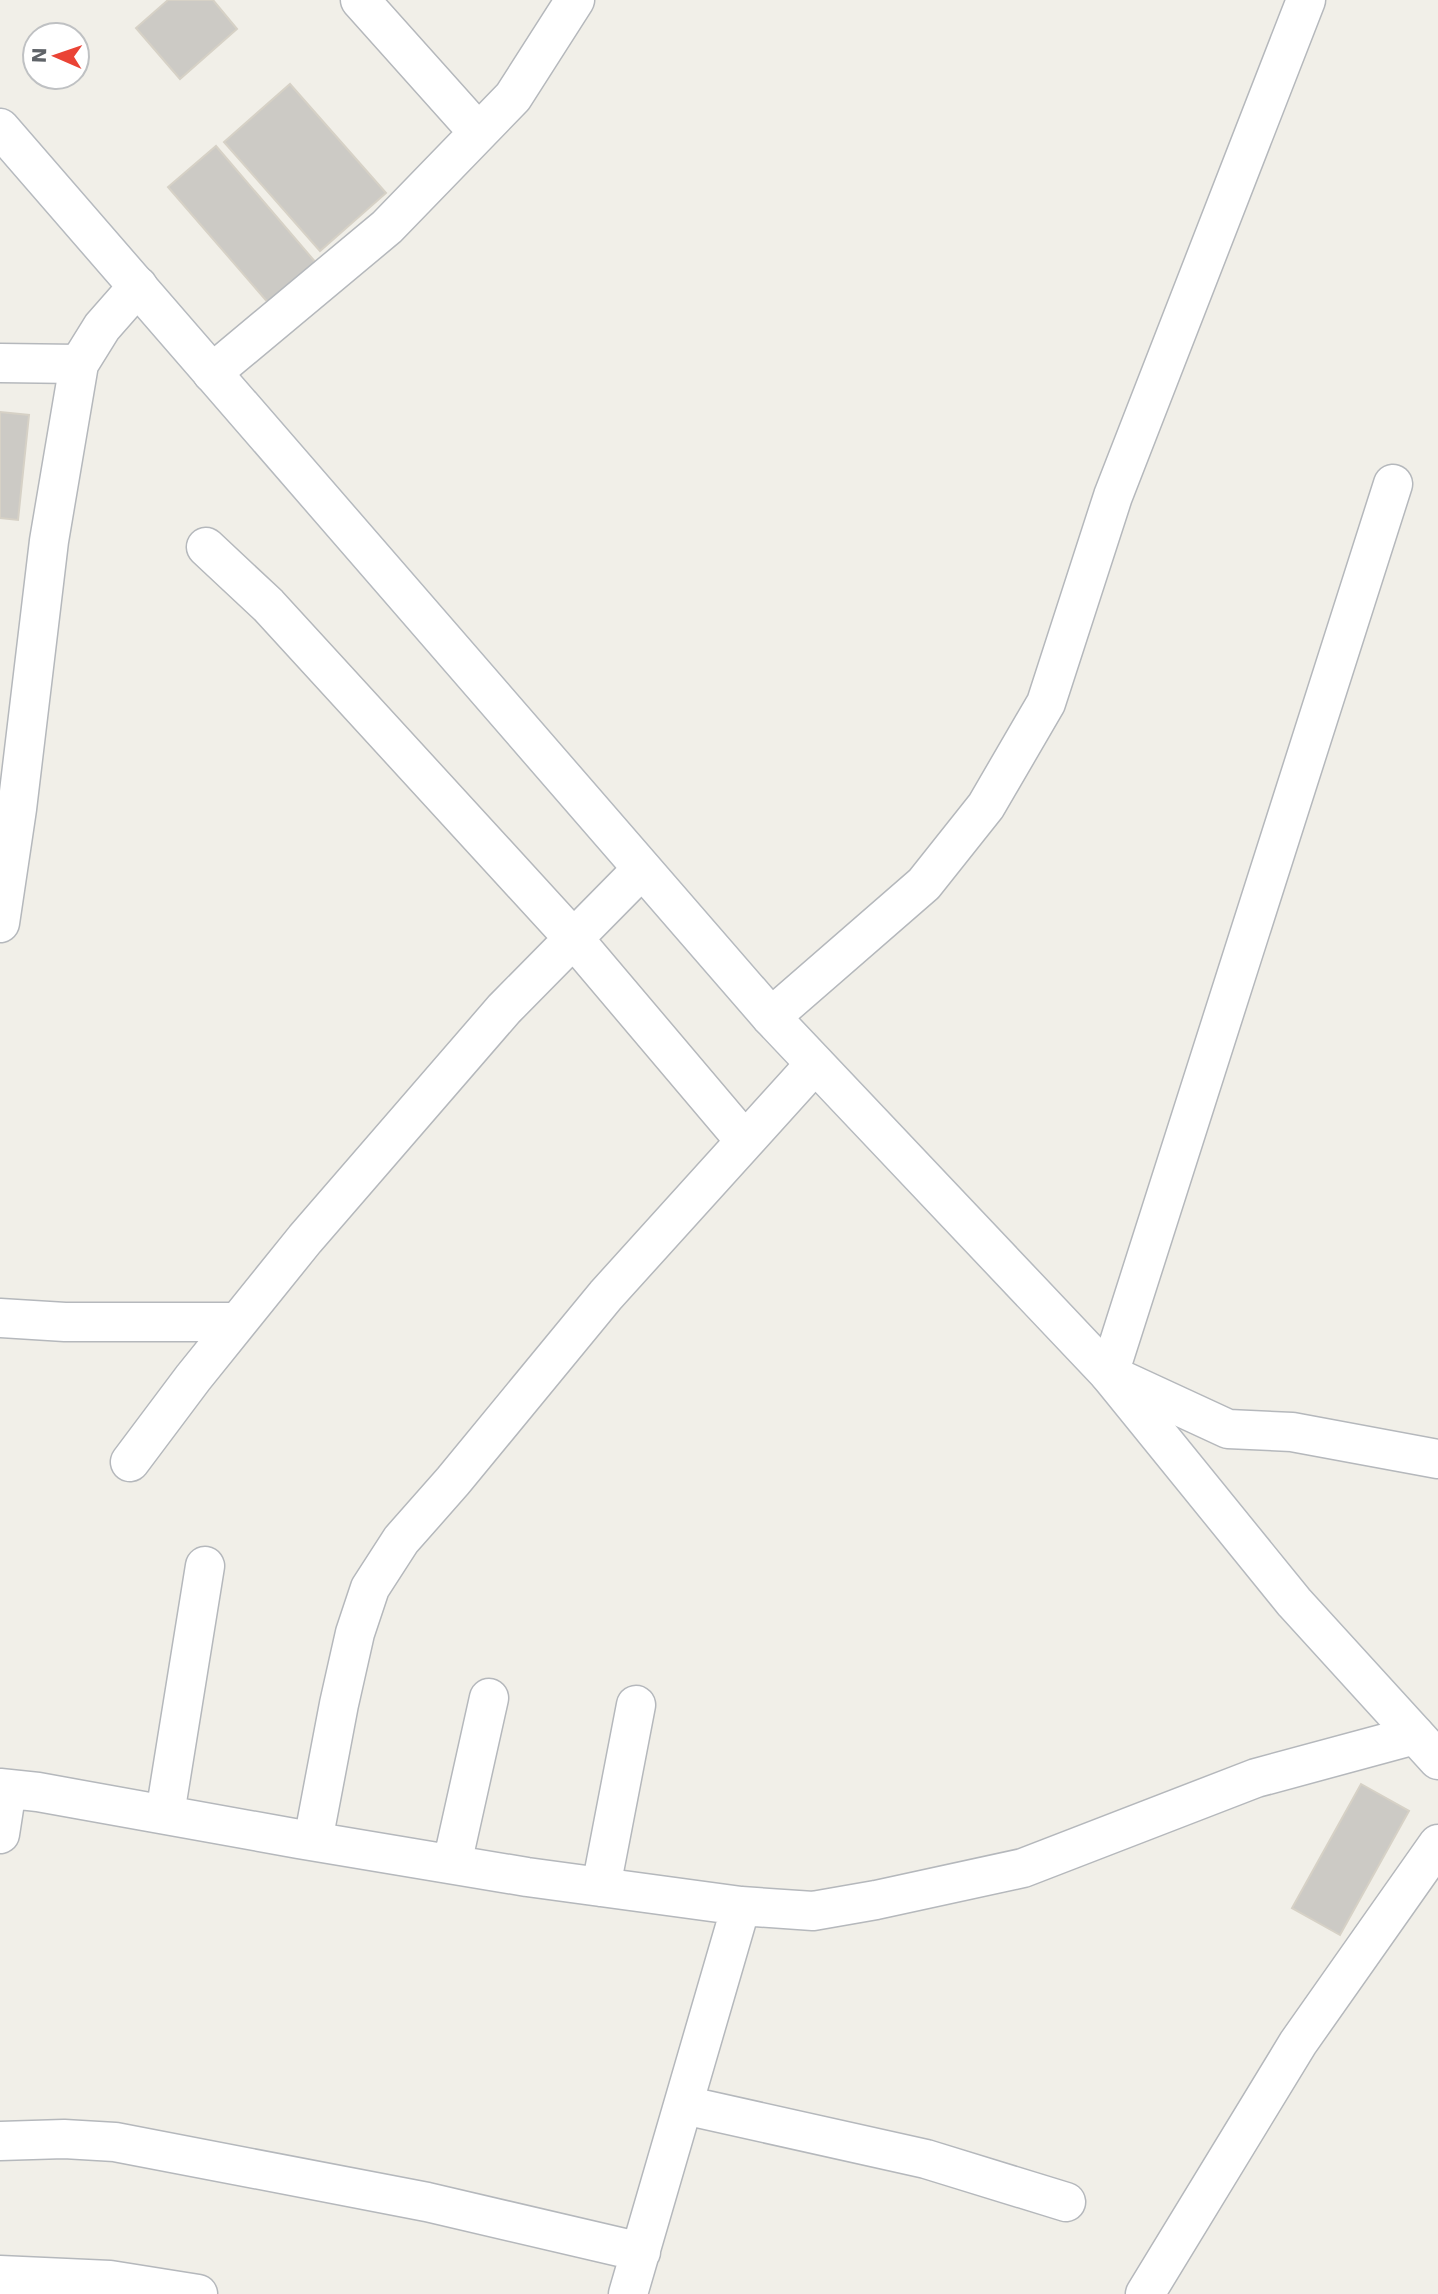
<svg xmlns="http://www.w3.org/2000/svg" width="1438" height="2294" viewBox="0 0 1438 2294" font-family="'DejaVu Sans',sans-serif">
  <rect width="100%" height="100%" fill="#f1efe8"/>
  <path fill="#cccac5" stroke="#d6d1c6" stroke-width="2" d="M168,0H213L237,29L180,79L136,28Z
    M290,84L386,193L320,251L224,142Z
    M216,146L317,264L271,306L168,187Z
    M0,412L29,415L18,520L0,518Z
    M1361,1784L1409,1811L1340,1935L1292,1908Z"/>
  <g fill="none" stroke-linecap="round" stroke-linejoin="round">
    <g stroke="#b5b8bc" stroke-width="41">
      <path id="street" d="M360,0L478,132
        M0,363L79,364
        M212,373L387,227L513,97L575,0
        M1393,484L1109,1374L1228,1429L1292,1432L1438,1459
        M206,547L268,605L574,939L745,1141
        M0,923L17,809L49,541L79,364L102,327L138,286
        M771,1017L924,884L986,806L1046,703L1113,496L1306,0
        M0,1318L65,1322H238
        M130,1462L193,1378L305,1239L504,1009L642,869
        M0,1788L38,1792L299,1839L527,1877L741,1906L813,1911L876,1900L1023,1868L1256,1778L1415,1735
        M165,1814L205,1566
        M0,1834L7,1789
        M313,1841L339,1704L355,1633L370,1588L401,1540L453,1481L606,1295L815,1064
        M452,1864L489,1698
        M601,1887L636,1705
        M684,2105L926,2159L1066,2202
        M0,2141L64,2139L115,2142L427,2202L641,2252
        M0,2275L110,2280L198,2294
        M628,2294L741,1906
        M1145,2294L1298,2043L1438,1844"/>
    </g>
    <g stroke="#b6babf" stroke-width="41">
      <path id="secondary" d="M0,128L771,1017L1109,1374L1294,1602L1438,1760"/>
    </g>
    <use href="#street" stroke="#fff" stroke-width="38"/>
    <use href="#secondary" stroke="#fff" stroke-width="38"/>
  </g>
  <g transform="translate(56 56) rotate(272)"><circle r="33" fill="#ffffff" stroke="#bfc1c3" stroke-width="2"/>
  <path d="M0-5L12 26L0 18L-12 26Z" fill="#ea4335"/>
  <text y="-10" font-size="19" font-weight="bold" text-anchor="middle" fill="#5f6368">N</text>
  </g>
</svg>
